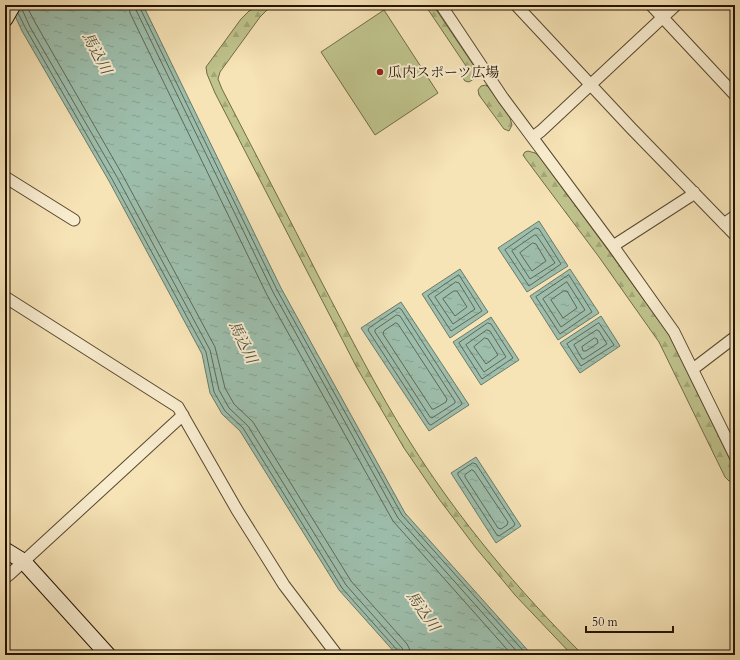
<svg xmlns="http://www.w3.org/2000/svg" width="740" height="660" viewBox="0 0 740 660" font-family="Cardo,'Noto Serif JP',serif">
  <defs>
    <pattern id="forest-firs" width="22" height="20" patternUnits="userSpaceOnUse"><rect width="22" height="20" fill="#bfc38c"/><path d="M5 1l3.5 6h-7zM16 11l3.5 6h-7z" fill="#a4a777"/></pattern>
    <pattern id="water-ripples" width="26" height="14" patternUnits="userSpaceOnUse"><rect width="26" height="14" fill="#9dbeac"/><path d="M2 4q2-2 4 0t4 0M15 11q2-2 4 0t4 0" fill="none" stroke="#87a292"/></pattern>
  </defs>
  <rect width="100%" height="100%" fill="#f6e3b6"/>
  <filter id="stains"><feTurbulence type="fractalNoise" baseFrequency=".005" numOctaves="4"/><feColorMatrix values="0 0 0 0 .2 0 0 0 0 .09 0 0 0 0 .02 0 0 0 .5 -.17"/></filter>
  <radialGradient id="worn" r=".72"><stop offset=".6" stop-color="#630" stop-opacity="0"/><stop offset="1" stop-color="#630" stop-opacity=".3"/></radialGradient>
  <path fill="url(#forest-firs)" stroke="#716b46" d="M261,5H277L267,10L260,17L220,72L218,79L222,89C255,153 288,216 320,279C349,334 377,390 410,442C459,520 518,590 583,655H572L515,595L476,548L439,499L404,448L357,368L215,93L207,74L206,67L241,19L249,11Z
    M425,5H433L478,72L479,73L477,77L469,82L465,81L461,75L466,69V66Z
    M486,85L489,88L510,118L512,125L509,131L504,129L479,95L478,90L481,86Z
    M528,151L535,153L538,155L608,250L669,335L735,470V478L733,480L729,481L725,477L659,342L599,257L525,158L523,155L525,152Z"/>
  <path fill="#bfc38c" stroke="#716b46" d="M384,10L438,93L375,135L321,52Z"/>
  <path fill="url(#water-ripples)" stroke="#6c7a67" d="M10,5H143L281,288L405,513L532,655H397L339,590L240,431L222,414L210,393L202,354L109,181L22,31Z
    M539,221L568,266L527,292L498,248Z
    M460,269L488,312L450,338L422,294Z
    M570,269L599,313L558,340L530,296Z
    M401,302L469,405L429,431L361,328Z
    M601,316L620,346L580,373L560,343Z
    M491,317L519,360L481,385L453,342Z
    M476,457L521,526L496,543L451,473Z"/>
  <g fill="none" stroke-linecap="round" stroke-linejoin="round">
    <path stroke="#606856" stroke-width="1" d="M26,5L36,24L122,174L215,347L225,388L234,404L253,422L351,581L407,644L410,650V655
      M129,5L130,13L267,295L393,521L512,655
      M135,5L136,10L273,292L398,518L520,655
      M140,5V8L277,290L402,515L527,655
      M21,7L30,27L117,177L210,350L219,390L229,408L248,426L346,585L402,648L404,655
      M18,13L26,29L112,179L206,352L214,392L225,411L243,428L342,588L398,651L399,655
      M536,228L539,229L561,264L529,286L505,250Z
      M535,235L537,236L555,263L530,279L512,251Z
      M533,243L536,244L546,261L532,271L520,253Z
      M459,275L482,311L451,331L428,296Z
      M569,275L592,312L560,334L536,297Z
      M456,282L459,283L475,309L453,324L435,297Z
      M567,282L585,310L561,327L543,299Z
      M454,291H457L467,307L455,316L443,299Z
      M564,291H567L577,308L563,318L551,300Z
      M399,308L401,309L462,403L461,405L431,425L429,424L368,330L369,328Z
      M397,315L400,316L455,401V403L432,418L430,417L375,332V330Z
      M396,323L398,324L447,399L446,402L434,409H432L383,334L384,331Z
      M488,323L491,324L513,358L482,379L459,343Z
      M599,323L614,345L581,366L567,344Z
      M487,330L490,331L506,357L484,372L466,345Z
      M597,330L599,331L607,344L584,359H582L574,345Z
      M485,338L488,339L498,355L486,364L474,347Z
      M595,338L597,339L598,343L586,351H583L582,347Z
      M473,463L476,464L515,524L514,526L499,536L497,535L458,475V473Z
      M472,470L474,471L508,522L507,525L501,529L498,528L465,477V475Z"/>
    <g stroke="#58472e" stroke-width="13">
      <path id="street" d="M441,5L503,98L613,246L674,332L735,456
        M516,5L631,128L735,235
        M651,5L735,95
        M533,137L541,131L676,5
        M5,177L74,220
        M724,224L735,216
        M613,246L689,197L694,192
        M5,297L178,407L237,510L284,585L337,655
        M692,368L697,366L735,337
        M5,578L10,574L183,415"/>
    </g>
    <g stroke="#231300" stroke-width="17">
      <path id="secondary" d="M5,19L13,5
        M5,550L23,561L108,655"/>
    </g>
    <use href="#street" stroke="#f9edd0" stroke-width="11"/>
    <use href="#secondary" stroke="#f9edd0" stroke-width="15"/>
  </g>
  <circle fill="#8f2418" stroke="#f9edd0" stroke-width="1.5" cx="380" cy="72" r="4"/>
  <g text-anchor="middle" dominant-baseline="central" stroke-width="4" stroke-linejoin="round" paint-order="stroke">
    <g font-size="14" fill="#231300" stroke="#f9edd0" text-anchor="start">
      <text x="388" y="72">瓜内スポーツ広場</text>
    </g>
    <g font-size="15" font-style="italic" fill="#4e4f3c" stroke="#f9edd0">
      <text transform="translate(97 53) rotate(62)">馬込川</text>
      <text transform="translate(243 342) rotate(64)">馬込川</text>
      <text transform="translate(423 611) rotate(55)">馬込川</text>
    </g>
  </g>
  <rect width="740" height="660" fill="none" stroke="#f6e3b6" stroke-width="20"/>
  <rect x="6" y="6" width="728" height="648" fill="none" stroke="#231300" stroke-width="2"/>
  <rect x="10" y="10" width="720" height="640" fill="none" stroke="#231300"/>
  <path d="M586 626v6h87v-6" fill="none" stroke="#231300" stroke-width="2"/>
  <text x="592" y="626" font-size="12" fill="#231300" stroke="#f9edd0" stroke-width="3" paint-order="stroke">50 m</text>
  <rect width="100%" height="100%" filter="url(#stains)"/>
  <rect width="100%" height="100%" fill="url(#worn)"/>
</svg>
